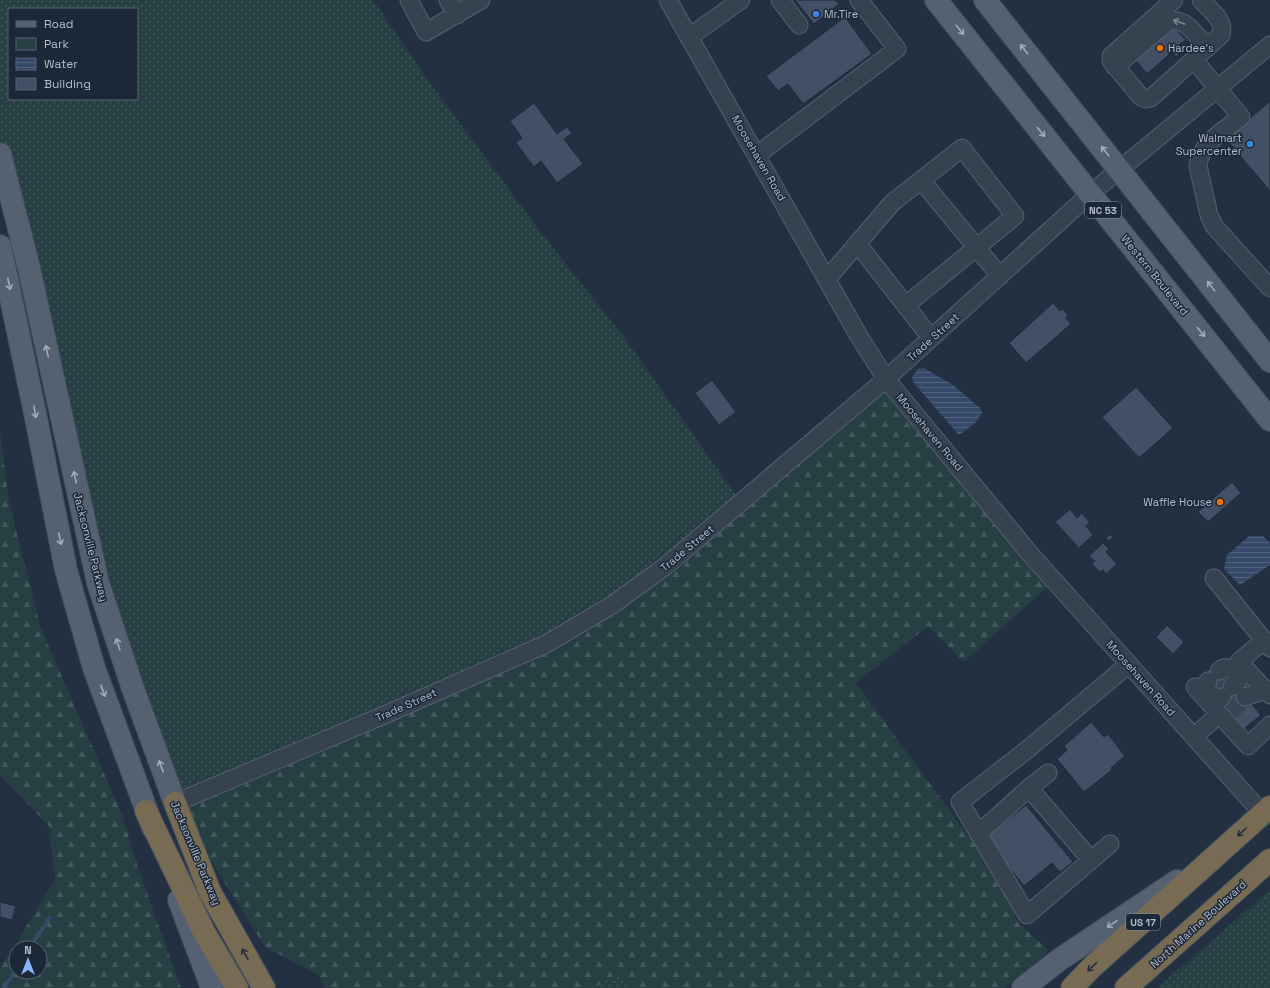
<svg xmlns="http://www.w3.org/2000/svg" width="1270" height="988" viewBox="0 0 1270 988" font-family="'Space Grotesk',sans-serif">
  <defs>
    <pattern id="green-dots" width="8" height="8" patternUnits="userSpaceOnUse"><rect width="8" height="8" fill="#253f43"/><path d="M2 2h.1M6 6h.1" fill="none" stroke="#42595d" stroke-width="1.8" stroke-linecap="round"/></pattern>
    <pattern id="forest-firs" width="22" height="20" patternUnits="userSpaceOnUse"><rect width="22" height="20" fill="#253f43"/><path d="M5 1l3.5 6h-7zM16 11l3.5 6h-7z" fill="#42595d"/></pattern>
    <pattern id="water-rules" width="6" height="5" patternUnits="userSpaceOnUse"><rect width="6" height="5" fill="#354a6a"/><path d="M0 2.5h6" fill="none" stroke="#50627e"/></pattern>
  </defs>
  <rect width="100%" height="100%" fill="#233042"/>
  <path fill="url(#green-dots)" fill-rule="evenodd" d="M0,0H373L427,79L543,235L624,337L741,502L612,605L175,803L132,686L0,154ZM9,9H137V99H9Z
    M1270,890V988H1157Z
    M620,973L631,988H594Z"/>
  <path fill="url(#forest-firs)" fill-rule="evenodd" d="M886,379L1054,581L964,662L928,626L856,683L1007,889L1017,921L1049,951L1004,988H631L620,973L594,988H324L319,975L265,947L175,803L612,605Z
    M0,432L9,502L40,626L122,815L139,871L181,988H0V969L55,880L49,826L0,775ZM16,948H40V972H16Z"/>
  <path fill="url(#water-rules)" d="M924,368L953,385L980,408L982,413L975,423L959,435L913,382L912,377L918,369Z
    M1249,536H1263L1270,543V565L1240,585L1224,569L1227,555Z"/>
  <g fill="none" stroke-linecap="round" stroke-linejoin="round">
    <path stroke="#354a6a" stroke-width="3.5" d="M30,948L50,917
      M4,988L16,970"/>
  </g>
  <path fill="#424f64" stroke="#1e2939" d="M795,0H835L839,4L814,24Z
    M845,17L872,54L803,104L788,84L778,91L766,76Z
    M1172,25L1186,40L1179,45L1183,50L1176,57L1172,52L1147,74L1134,58Z
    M1270,101V191L1226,139Z
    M534,103L557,134L567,127L572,133L564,139L583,164L557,183L541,161L534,167L516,143L522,138L510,121Z
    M1053,303L1060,311L1062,309L1068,315L1066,318L1071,324L1026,363L1009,343Z
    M712,380L736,412L719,425L695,393Z
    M1136,387L1173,428L1139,458L1102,417Z
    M1232,482L1241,493L1208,522L1198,512Z
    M1070,509L1077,518L1082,513L1090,523L1086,526L1093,535L1079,548L1055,522Z
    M1110,534L1113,537L1109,541L1106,538Z
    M1103,543L1109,549L1106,552L1117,564L1106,574L1103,570L1100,572L1092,564L1095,561L1089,556Z
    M1167,625L1184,642L1173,654L1156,637Z
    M1214,665L1235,691L1238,688L1261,715L1244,729L1220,702L1224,699L1203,675Z
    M1091,722L1104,737L1108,734L1125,756L1111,768L1112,770L1084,792L1057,759L1067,750L1064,746Z
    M1026,805L1073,862L1060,872L1052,863L1024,886L985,838Z
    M0,902L16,906L12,920L0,917Z"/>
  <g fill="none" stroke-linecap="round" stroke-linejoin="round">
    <path stroke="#394557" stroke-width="17" stroke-dasharray="17 8" stroke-linecap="butt" d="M1213,687L1224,677
      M1230,713L1245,697"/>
    <g stroke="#55606f" stroke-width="19">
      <path id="minor" d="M409,0L426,32L481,0
        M448,0L457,15
        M668,0L860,338L886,379L1031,555L1262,813
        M780,0L799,25
        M1174,0L1111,56V61L1141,97L1146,99L1151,98L1221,35C1226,21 1210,10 1201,0
        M689,37L741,0
        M1194,60L1241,117C1225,130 1200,143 1198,166L1209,215L1214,226L1270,288
        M1115,67L1167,22C1185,15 1197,36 1207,48
        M757,155L897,49L859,0
        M921,180L1000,276
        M857,243L931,338
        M827,279L892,203L962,148L1015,216L906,305
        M1214,578L1270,648
        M1264,640L1239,662L1270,695
        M1219,671L1223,668H1234
        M1208,681L1205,685L1208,692L1218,700L1222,697
        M1195,687L1248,746L1270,725
        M1232,687L1238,681L1234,668
        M1245,697L1257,693L1264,688
        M1194,737L1219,714
        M1048,773L1029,788L1091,860
        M175,803L382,716L546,644L612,605L667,565L886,379L1090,194L1270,45
        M979,833L1029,788
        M1110,844L1027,915L960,802L1028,749L1129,664"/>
    </g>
    <g stroke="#414b5b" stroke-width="24">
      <path id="major" d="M936,0L1270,420
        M985,0L1270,361
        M0,154L29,268L98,583L132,686L175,803
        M0,246L35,413L66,570L94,668L153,828
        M179,900L212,988
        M1023,988L1059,960L1177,881"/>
    </g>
    <g stroke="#424d5c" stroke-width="24">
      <path id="highway" d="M175,803L210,892L264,988
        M146,811L204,932L237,988
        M1072,988L1092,967L1270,807
        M1126,988L1270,860"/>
    </g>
    <use href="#minor" stroke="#374251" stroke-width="17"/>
    <use href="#major" stroke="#556171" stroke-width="22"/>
    <use href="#highway" stroke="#786b54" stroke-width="22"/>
  </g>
  <defs><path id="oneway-shaft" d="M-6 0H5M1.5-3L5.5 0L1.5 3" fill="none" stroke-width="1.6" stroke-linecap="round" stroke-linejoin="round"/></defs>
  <use stroke="#7c8695" href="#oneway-shaft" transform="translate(1179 22) rotate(-161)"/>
  <g stroke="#a1abba">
    <use href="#oneway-shaft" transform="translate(960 30) rotate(51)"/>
    <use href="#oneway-shaft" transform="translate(1024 49) rotate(-128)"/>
    <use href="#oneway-shaft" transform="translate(1041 132) rotate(51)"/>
    <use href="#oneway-shaft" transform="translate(1105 151) rotate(-128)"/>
    <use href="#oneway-shaft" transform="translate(9 284) rotate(78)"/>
    <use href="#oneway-shaft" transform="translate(1211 286) rotate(-128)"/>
    <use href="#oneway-shaft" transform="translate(1201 332) rotate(51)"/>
    <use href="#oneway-shaft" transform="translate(47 351) rotate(-102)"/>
    <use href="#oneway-shaft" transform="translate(35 412) rotate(79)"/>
    <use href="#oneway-shaft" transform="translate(75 477) rotate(-103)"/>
    <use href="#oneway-shaft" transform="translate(60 539) rotate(79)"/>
    <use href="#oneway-shaft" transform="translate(118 644) rotate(-108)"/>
    <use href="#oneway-shaft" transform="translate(103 691) rotate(70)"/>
    <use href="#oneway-shaft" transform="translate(161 766) rotate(-110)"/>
    <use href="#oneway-shaft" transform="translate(1112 924) rotate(146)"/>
  </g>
  <g stroke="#252e3a">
    <use href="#oneway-shaft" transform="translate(1242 832) rotate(138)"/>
    <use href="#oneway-shaft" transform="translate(245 954) rotate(-119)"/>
    <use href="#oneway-shaft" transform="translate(1092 967) rotate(136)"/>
  </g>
  <g fill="#3f7fe0" stroke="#1c2737" stroke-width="1.5">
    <circle cx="816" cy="14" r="4"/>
    <circle cx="1250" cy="144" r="4"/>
  </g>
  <g fill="#e8710a" stroke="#1c2737" stroke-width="1.5">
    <circle cx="1160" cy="48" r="4"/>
    <circle cx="1220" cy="502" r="4"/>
  </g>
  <g text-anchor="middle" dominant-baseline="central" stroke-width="3" stroke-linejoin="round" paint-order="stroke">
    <g fill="#1c2737" stroke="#86909f" stroke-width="1">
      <rect x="1085" y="202" width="36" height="16" rx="3"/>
      <rect x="1126" y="914" width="34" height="16" rx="3"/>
    </g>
    <g font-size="10" font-weight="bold" fill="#b4bdcc">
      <text x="1103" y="210">NC 53</text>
      <text x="1143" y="922">US 17</text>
    </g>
    <g font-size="11" fill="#b4bdcc" stroke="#1c2737" text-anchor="start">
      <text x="824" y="14">Mr.Tire</text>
      <text x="1168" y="48">Hardee's</text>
      <text x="1242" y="138" text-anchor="end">Walmart<tspan x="1242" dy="13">Supercenter</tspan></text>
      <text x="1212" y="502" text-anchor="end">Waffle House</text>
    </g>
    <g font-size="11" fill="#b4bdcc" stroke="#1c2737">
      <text transform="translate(759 158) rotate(60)">Moosehaven Road</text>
      <text transform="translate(1155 275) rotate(51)">Western Boulevard</text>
      <text transform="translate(933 337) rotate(-42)">Trade Street</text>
      <text transform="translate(930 432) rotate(50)">Moosehaven Road</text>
      <text transform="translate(91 547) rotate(76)">Jacksonville Parkway</text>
      <text transform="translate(687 548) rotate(-40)">Trade Street</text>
      <text transform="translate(1141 678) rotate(48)">Moosehaven Road</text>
      <text transform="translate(406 705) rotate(-24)">Trade Street</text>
      <text transform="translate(196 853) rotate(67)">Jacksonville Parkway</text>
      <text transform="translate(1198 924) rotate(-42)">North Marine Boulevard</text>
    </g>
  </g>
  <rect x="8" y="8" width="130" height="92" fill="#1c2737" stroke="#596373"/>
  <rect x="16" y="21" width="20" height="6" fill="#556171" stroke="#596373"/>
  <text x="44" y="28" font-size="12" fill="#b4bdcc">Road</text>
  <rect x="16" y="38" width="20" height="12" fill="#253f43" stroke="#596373"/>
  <text x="44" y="48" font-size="12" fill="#b4bdcc">Park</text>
  <rect x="16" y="58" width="20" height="12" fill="url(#water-rules)" stroke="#596373"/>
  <text x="44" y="68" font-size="12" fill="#b4bdcc">Water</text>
  <rect x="16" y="78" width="20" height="12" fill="#424f64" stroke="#596373"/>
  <text x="44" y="88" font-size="12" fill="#b4bdcc">Building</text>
  <g transform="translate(28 960)"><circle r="19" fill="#1c2737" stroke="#596373"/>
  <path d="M0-3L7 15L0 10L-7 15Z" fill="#86b2ff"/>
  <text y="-6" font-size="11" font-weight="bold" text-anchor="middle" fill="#b4bdcc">N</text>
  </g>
</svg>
